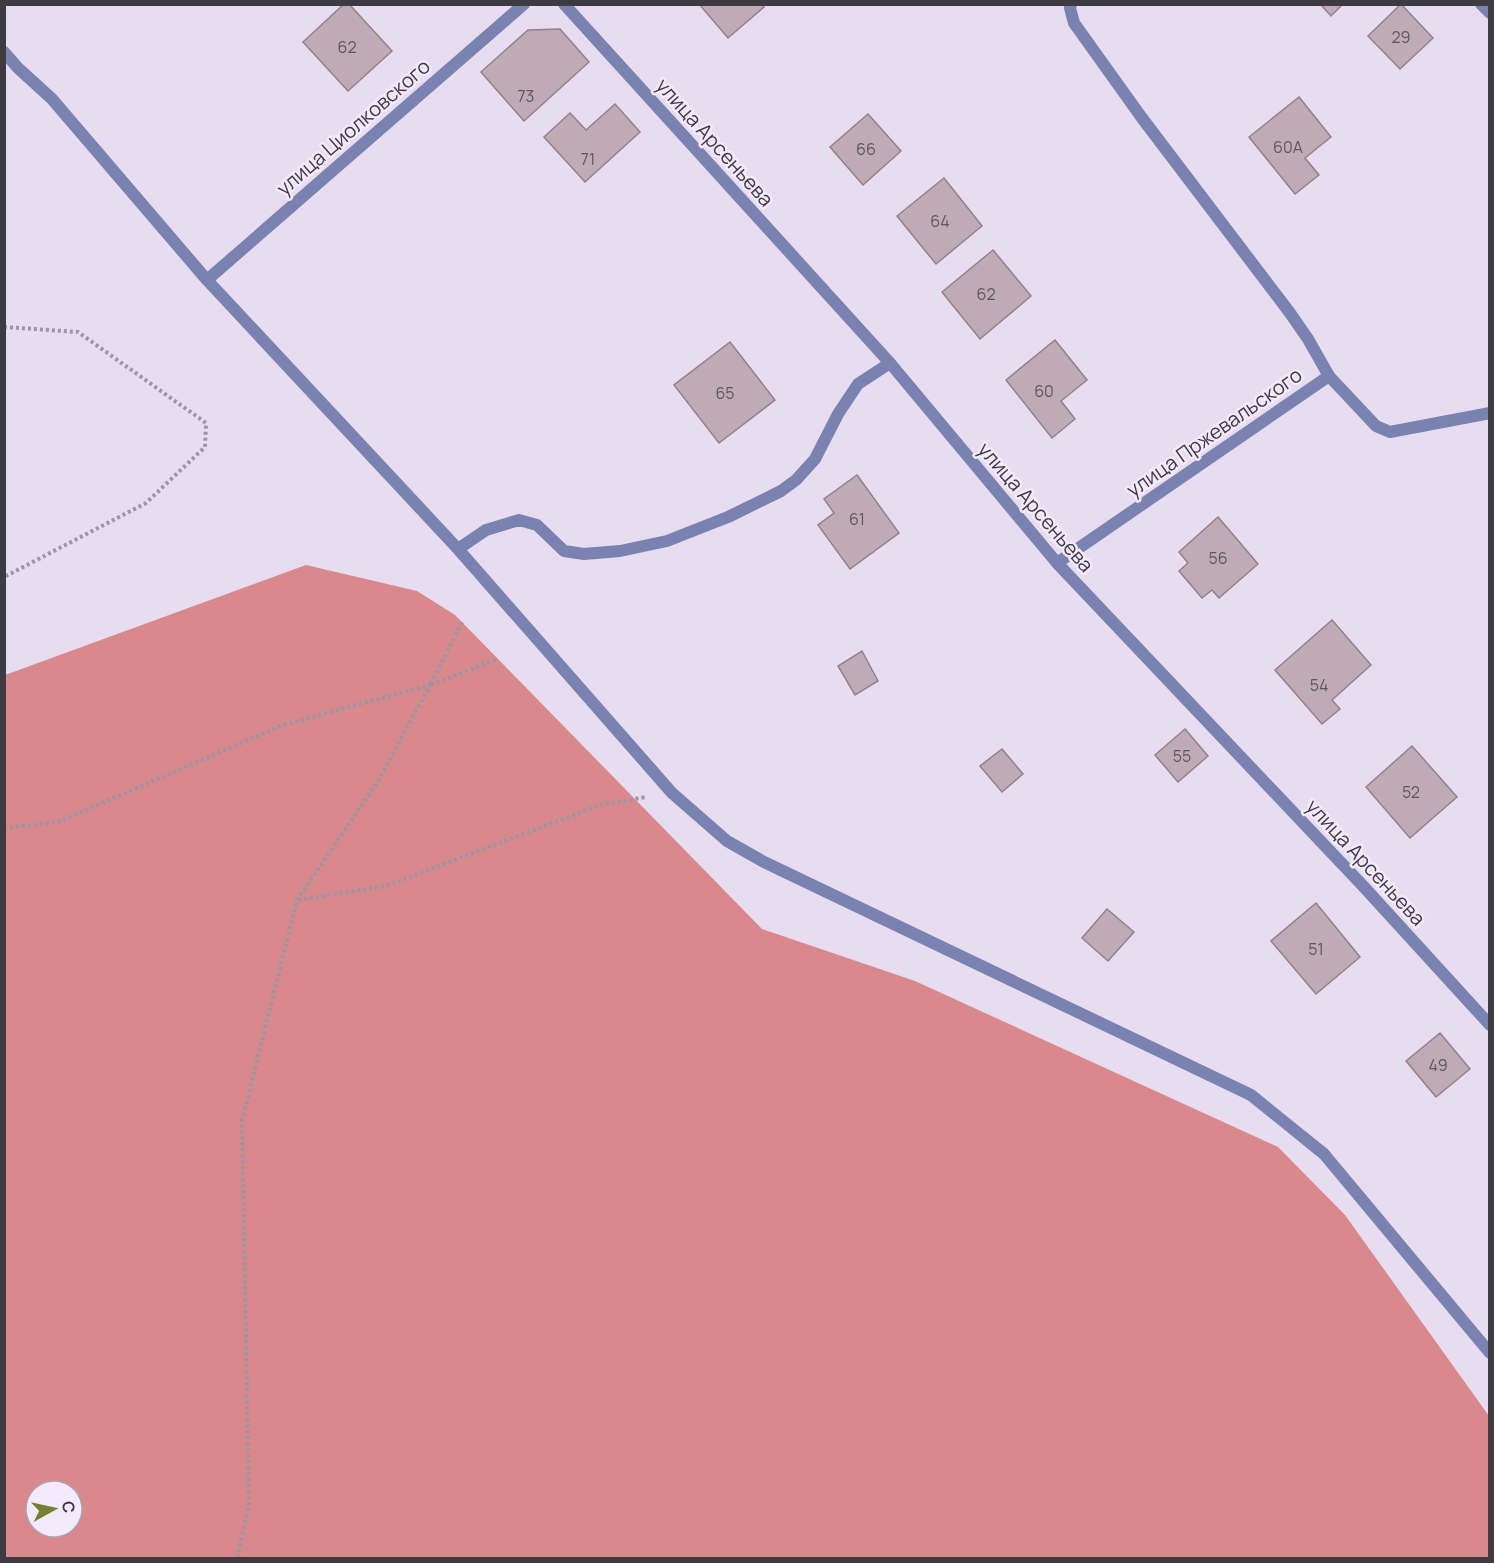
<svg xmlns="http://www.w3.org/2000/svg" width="1494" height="1563" viewBox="0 0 1494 1563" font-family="Manrope,sans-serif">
  <rect width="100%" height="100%" fill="#e7dcf0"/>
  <path fill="#d9898c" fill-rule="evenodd" d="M306,565L417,591L455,615L762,929L915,981L1278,1147L1345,1215L1489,1416V1558H5V675ZM36,1491H72V1527H36Z"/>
  <path fill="#bfabb6" stroke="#94808b" stroke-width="1.5" d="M344,4H349L392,51L348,91L303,42Z
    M699,4H762L764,7L728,38Z
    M1320,4H1343L1331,16Z
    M1401,4L1433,38L1400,69L1368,36Z
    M560,29L589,62L524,121L481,72L528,30Z
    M1299,97L1331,137L1305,158L1319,175L1295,194L1249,137Z
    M615,104L640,132L585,182L544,137L570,113L586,130Z
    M868,114L901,151L863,185L830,147Z
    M944,178L982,226L936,264L897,216Z
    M993,250L1031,296L980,339L942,292Z
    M1055,340L1087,380L1061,401L1075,419L1052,438L1006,380Z
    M730,342L775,400L719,443L674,385Z
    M857,475L899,533L850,569L818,525L834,513L824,499Z
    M1218,517L1258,564L1219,598L1212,590L1202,598L1179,571L1188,563L1179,552Z
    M1332,620L1371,665L1332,700L1340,709L1322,724L1275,670Z
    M862,651L878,681L855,695L838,666Z
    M1185,729L1208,756L1178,782L1155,755Z
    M1412,746L1457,797L1410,838L1366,787Z
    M1002,749L1023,774L1002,792L980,766Z
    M1316,903L1360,957L1316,994L1271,941Z
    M1107,909L1134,932L1108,961L1082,938Z
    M1440,1033L1470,1069L1436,1097L1406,1061Z"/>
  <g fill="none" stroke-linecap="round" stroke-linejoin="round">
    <path stroke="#9d95a4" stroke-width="4" stroke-dasharray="3 3" stroke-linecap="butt" d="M4,327L78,332L206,423L205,447L146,503L4,577
      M462,622L430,685L498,659
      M4,828L58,822L283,725L430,685L377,783L297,900L242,1121L249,1506L237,1558
      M298,900L386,886L600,805L646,797"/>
    <path stroke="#7a82b1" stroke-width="12" d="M1071,4L1070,8L1074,23L1142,118L1290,313L1308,339L1329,376
      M458,549L486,530L519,520L537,525L564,551L584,554L620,551L667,541L728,517L781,491L796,480L815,459L838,414L858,384L890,363"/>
    <path stroke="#7a82b1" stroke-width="12" d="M564,4L890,363L1057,563L1364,887L1490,1025
      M1481,4L1490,13
      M4,52L18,68L52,99L207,280L458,549L672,793L727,841L764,862L1251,1095L1324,1154L1490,1353
      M207,280L524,4
      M1057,563L1329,376L1376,426L1390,432L1490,413"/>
  </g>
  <g text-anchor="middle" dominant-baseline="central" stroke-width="5" stroke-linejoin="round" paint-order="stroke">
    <g font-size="16" fill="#5e565f">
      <text x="1401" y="37">29</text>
      <text x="347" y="47">62</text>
      <text x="526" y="96">73</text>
      <text x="1288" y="147">60А</text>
      <text x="866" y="149">66</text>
      <text x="588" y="159">71</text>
      <text x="940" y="221">64</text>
      <text x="986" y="294">62</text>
      <text x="1044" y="391">60</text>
      <text x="725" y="393">65</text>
      <text x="857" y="519">61</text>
      <text x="1218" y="558">56</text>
      <text x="1319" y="685">54</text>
      <text x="1182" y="756">55</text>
      <text x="1411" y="792">52</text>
      <text x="1316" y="949">51</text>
      <text x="1438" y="1065">49</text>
    </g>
    <g font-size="20" fill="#3e3a42" stroke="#f4e9fd">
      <text transform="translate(353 127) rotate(-41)">улица Циолковского</text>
      <text transform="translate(715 142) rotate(48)">улица Арсеньева</text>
      <text transform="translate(1214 432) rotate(-35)">улица Пржевальского</text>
      <text transform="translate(1036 507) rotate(49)">улица Арсеньева</text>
      <text transform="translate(1366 862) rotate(47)">улица Арсеньева</text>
    </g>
  </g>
  <rect width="1494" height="1563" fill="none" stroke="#3e3a42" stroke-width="12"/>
  <g transform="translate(54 1509) rotate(82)"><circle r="28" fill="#f4e9fd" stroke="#aba3b2" stroke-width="1.5"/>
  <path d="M0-4.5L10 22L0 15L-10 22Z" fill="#74822f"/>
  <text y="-9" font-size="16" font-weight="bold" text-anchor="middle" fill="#3e3a42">С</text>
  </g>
</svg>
